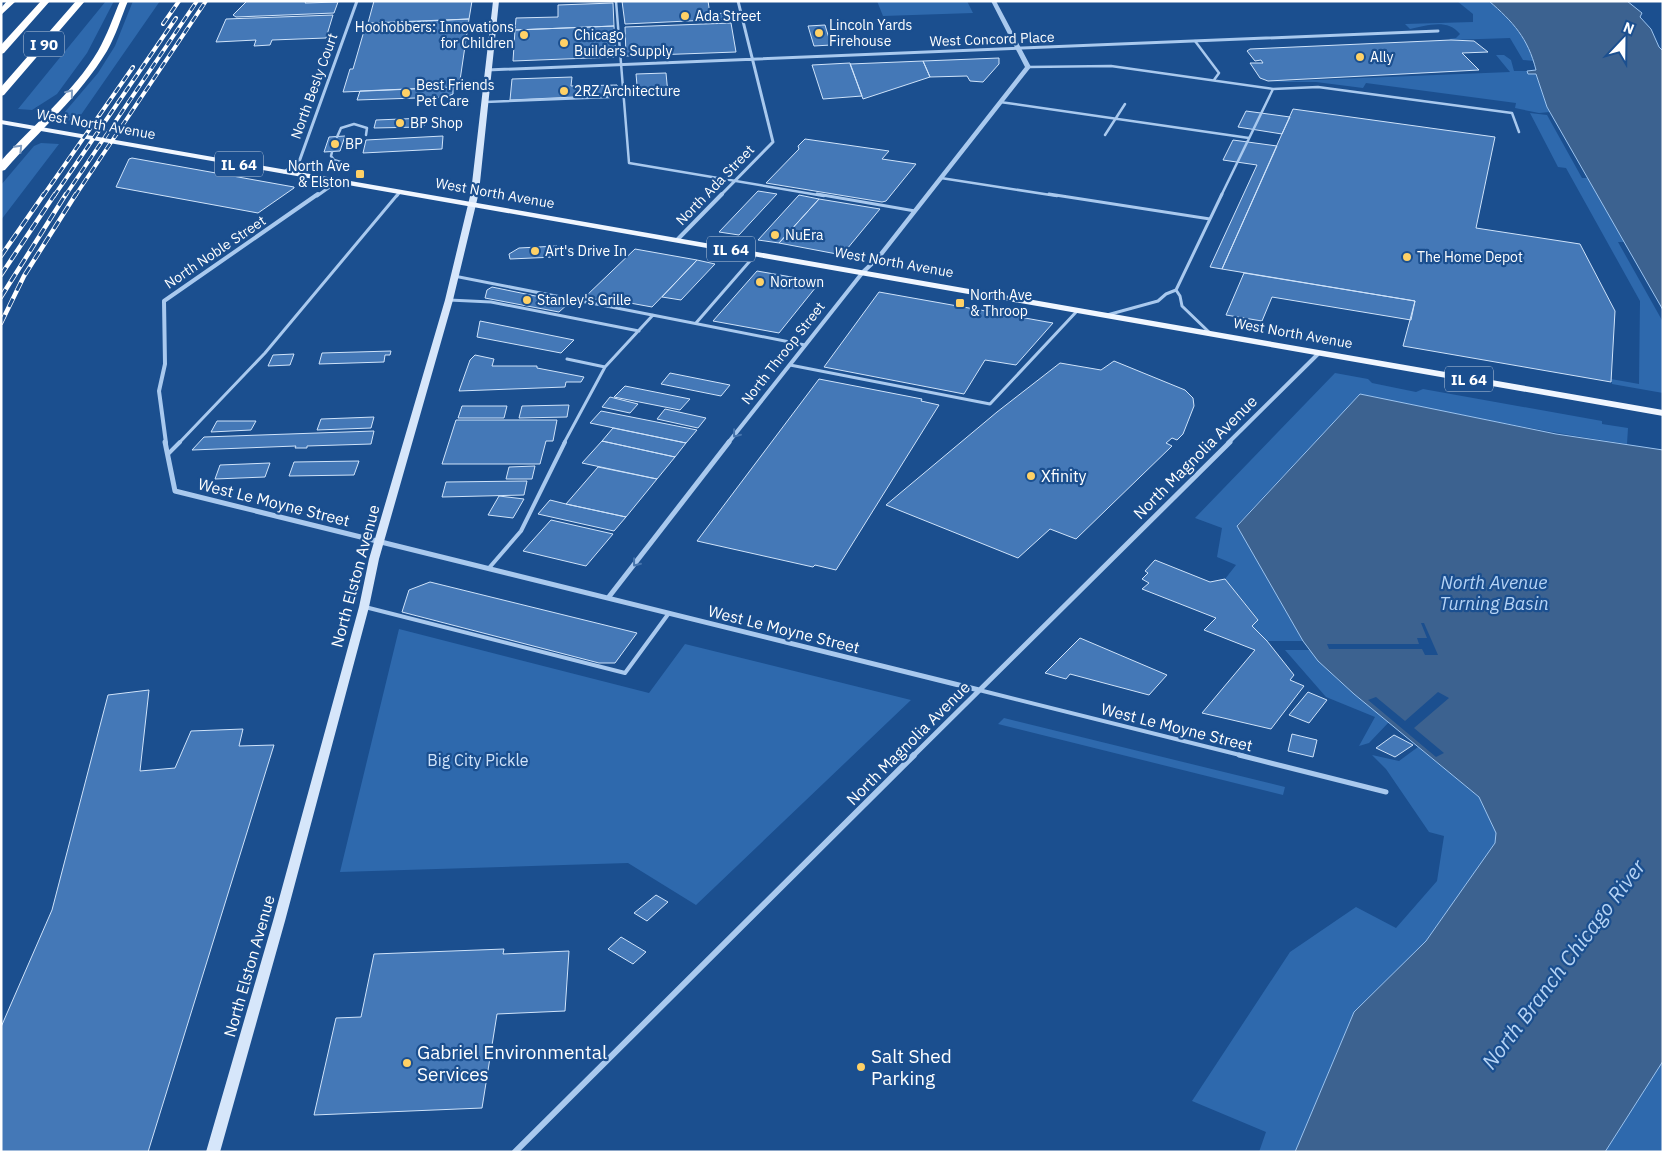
<svg xmlns="http://www.w3.org/2000/svg" width="1664" height="1153" viewBox="0 0 1664 1153" font-family="'IBM Plex Sans',sans-serif">
  <rect width="100%" height="100%" fill="#1b4f8f"/>
  <path fill="#2e69ad" d="M106,1H114L87,53L57,94L32,110L18,109Z
    M133,1H160L76,122L63,119L64,113L98,73L115,46Z
    M877,1H967L973,13L883,16Z
    M1457,1H1489C1510,20 1524,34 1534,61L1523,60L1510,38L1451,40L1449,39L1456,38L1460,34C1447,18 1426,26 1410,29L1405,24L1473,22V14Z
    M1496,55H1504L1511,60L1514,71H1527L1528,73L1536,74L1550,112L1539,113L1515,108L1516,103L1366,83L1363,88L1316,82H1265L1510,72Z
    M1530,113L1547,115L1582,178H1588L1625,242H1618L1663,322V393L1612,384L1611,379L1639,384L1640,301L1566,168L1558,167Z
    M41,143L59,144L1,220V185L34,146Z
    M1335,373L1368,379L1372,383L1416,392L1423,389L1602,421V424L1628,428L1627,444C1537,431 1449,412 1360,394L1237,525L1303,641H1267L1252,626L1258,619L1225,579L1236,565L1217,557L1222,528L1195,518Z
    M399,629L649,693L685,644L911,700L696,905L628,863L340,872Z
    M1285,650H1310C1332,678 1362,700 1389,722L1369,743L1359,746L1375,717L1326,697Z
    M1004,718L1285,787L1283,795L998,724Z
    M1418,747L1479,797L1496,833L1495,843L1426,941L1354,1012L1295,1152H1259L1266,1132L1192,1101L1290,952L1356,907L1396,928L1437,881L1444,836L1429,832L1386,769L1372,755L1399,761Z
    M1663,1061V1152H1605Z"/>
  <path fill="#3c6290" stroke="#9cc4f0" d="M1489,1H1627L1642,13L1640,17L1651,29L1659,47L1663,51V310L1547,107L1536,74H1528L1527,71L1536,70C1528,38 1513,22 1489,1Z
    M1360,394L1556,434L1663,450V1061L1605,1152H1295L1354,1012L1426,941L1495,843L1496,833L1479,797L1354,694L1318,661L1303,641L1237,526Z"/>
  <path fill="#1b4f8f" d="M1421,623H1424L1438,655H1425L1422,649H1329L1327,644H1419L1417,638H1427Z
    M1438,692L1449,698L1414,728L1444,753L1436,757L1368,700L1376,697L1405,721Z"/>
  <path fill="#4478b7" stroke="#cfe3fa" d="M247,1H306L305,3L338,2L334,13L236,17L233,15Z
    M374,1H472L469,19L368,23Z
    M622,1H708L710,14L728,13L729,19L625,24Z
    M613,3L614,26L515,30L516,18L558,17V5Z
    M333,15L326,38L272,40L270,45L254,46L256,40L216,42L226,19Z
    M469,19L459,87L343,92L350,69H353L366,24Z
    M731,23L736,52L626,56L625,27Z
    M825,25L831,45L814,46L808,26Z
    M614,26L616,57L513,61L515,30Z
    M1451,40L1474,41L1488,52L1462,53L1479,70L1268,81L1260,78L1250,63H1263L1261,60L1255,61L1247,51L1250,49Z
    M999,58V64L983,82L970,81L967,76L930,77L923,61Z
    M923,61L930,77L863,99L850,64Z
    M850,63L862,96L823,99L812,65Z
    M666,73L668,94L638,96L636,74Z
    M572,77L571,86L617,85L618,95L510,100L512,79Z
    M453,87V94L446,97L357,100L360,91Z
    M1293,109L1495,137L1476,228L1580,244L1615,311L1611,382L1403,346L1415,301L1222,269Z
    M1246,111L1290,117L1282,134L1238,127Z
    M426,118L425,125L422,127L374,128L376,120Z
    M345,136L340,151L324,152L329,137Z
    M443,136L442,149L363,153L366,140Z
    M805,139L889,151L882,159L916,164L886,201L882,202L766,183L799,149L798,146Z
    M1233,140L1277,146L1222,269L1210,267L1257,165L1223,160Z
    M132,158L294,187V188L258,213L116,187L129,159Z
    M758,191L777,194L739,235L719,232Z
    M799,195L819,199L779,243L758,240Z
    M819,199L880,209L842,255L779,243Z
    M557,246L555,257L510,259L509,254L519,248Z
    M635,249L697,260L652,307L630,303L627,305L585,297Z
    M697,260L715,264L681,300L662,297Z
    M757,271L820,282L779,333L713,321Z
    M1244,273L1415,301L1411,320L1272,297L1262,321L1226,315Z
    M492,287L569,303L559,312L485,298L487,290Z
    M879,292L1053,323L1016,365L985,360L964,394L824,367Z
    M480,321L574,340L561,353L477,337Z
    M391,351L390,355H385L384,362L319,364L322,353Z
    M294,354L290,365L268,366L273,355Z
    M475,355L494,359L492,366H537V368L584,377L581,382H566L565,387L459,391L470,360Z
    M1114,361L1185,390L1193,398L1194,406L1183,434L1177,440L1172,438L1166,443L1172,446L1076,539L1050,529L1018,558L886,505L997,412L1060,363L1101,370Z
    M670,373L730,385L721,396L661,384Z
    M819,379L922,399L921,401L939,405L836,570L815,565L813,567L697,541Z
    M625,386L690,399L680,410L614,397Z
    M610,397L638,404L630,413L602,407Z
    M569,405L567,417L519,418L522,406Z
    M462,406H507L504,418H458Z
    M665,409L706,418L698,428L657,419Z
    M601,411L697,430L686,443L590,423Z
    M374,417L371,428L317,430L321,419Z
    M456,420H557L553,441H546L540,464H442Z
    M217,421H256L251,430L211,432Z
    M613,428L686,443L675,457L602,441Z
    M374,431L371,444L307,446V448H295L296,446L192,450L204,437Z
    M602,441L675,457L657,479L582,463Z
    M359,461L354,475L289,476L294,462Z
    M270,463L265,477L215,479L220,465Z
    M535,466L532,479H506L509,467Z
    M598,467L657,479L626,517L566,504Z
    M527,481L524,495L442,497L446,482Z
    M499,496L524,499L513,518L488,515Z
    M550,500L566,504L626,517L614,531L538,514Z
    M551,520L613,534L586,566L523,551Z
    M1155,560L1210,582L1225,579L1258,620L1252,626L1267,641L1294,675L1290,680L1304,686L1271,729L1202,713L1255,650L1204,630L1216,618L1142,589L1149,583L1142,579L1148,573L1145,571Z
    M430,582L637,633L615,663H599L402,612L409,590Z
    M1080,638L1167,675L1149,695L1070,674L1066,679L1045,673Z
    M149,690L140,771L175,768L191,731L243,729L239,746L274,745L148,1152H1V1027L52,910L108,695Z
    M1308,692L1327,700L1309,723L1289,715Z
    M1292,734L1317,740L1313,757L1288,751Z
    M1394,735L1413,745L1395,757L1376,748Z
    M656,895L668,902L647,921L634,913Z
    M621,937L646,952L633,964L608,949Z
    M504,949L503,954L569,951L565,1011L497,1014L482,1108L314,1115L336,1018L361,1017L374,954Z"/>
  <g fill="none" stroke-linecap="round" stroke-linejoin="round">
    <path stroke="#a9c9ee" stroke-width="2.5" d="M616,1L629,163L824,196
      M1195,41L1219,73L1214,80
      M1028,67L1111,66L1273,89L1318,87L1512,113L1519,132
      M485,102L610,97
      M1000,102L1249,138
      M1105,135L1125,104
      M337,137L341,128L354,124L367,128L366,135
      M332,152L331,156L334,160L344,163
      M941,178L1057,196
      M397,196L400,192
      M1221,196L1273,89"/>
    <path stroke="#a9c9ee" stroke-width="3" d="M817,194L915,211
      M1049,194L1210,219
      M454,276L805,345
      M1176,290L1180,296L1182,306L1210,333
      M449,300L491,302L639,331
      M1107,315L1158,301L1166,294L1176,290L1222,194
      M696,323L756,254
      M567,359L605,367
      M790,365L990,404L1078,310
      M179,443L265,353L398,194
      M564,443L605,367L653,315"/>
    <path stroke="#a9c9ee" stroke-width="4" d="M168,454L180,442
      M489,568L521,531L565,442
      M365,607L625,673L669,613
      M979,690L1244,756"/>
    <path stroke="#a9c9ee" stroke-width="5" d="M1239,755L1386,792"/>
    <path stroke="#a9c9ee" stroke-width="3" d="M487,70L1438,31
      M284,172L299,162L357,1
      M317,196L338,181
      M720,196L773,142L738,1"/>
    <path stroke="#a9c9ee" stroke-width="4" d="M677,240L722,194
      M166,443L159,391L165,364L164,301L318,194
      M728,443L863,272
      M1228,443L1319,353"/>
    <path stroke="#a9c9ee" stroke-width="5" d="M165,442L175,491L979,690
      M608,598L729,442
      M913,756L1230,442"/>
    <path stroke="#a9c9ee" stroke-width="6" d="M515,1152L914,755"/>
    <path fill="#a9c9ee" fill-rule="evenodd" d="M991,1H996L1031,67L880,259L865,273H861V271L876,257L1025,67Z"/>
    <path fill="#d6e6fa" fill-rule="evenodd" d="M493,1H499L479,192L453,300L379,559L369,607L285,921L220,1152H206L273,921L359,607L369,559L445,300L471,192Z"/>
    <path fill="#f0f6ff" fill-rule="evenodd" d="M1,120L1663,410V416L1,124Z"/>
    <path fill="#fff" fill-rule="evenodd" d="M7,1H16L1,15V8Z
      M41,1H50L4,53L1,54V45Z
      M76,1H85L4,95L1,96V87Z
      M120,1H128C121,18 116,35 107,51C80,96 39,131 5,170L1,171V161C33,125 73,93 98,51C107,35 113,18 120,1Z"/>
    <g stroke="#fff" stroke-width="4">
      <path id="rail-far1" d="M163,24L179,1
        M43,196L133,67
        M54,196L176,18
        M65,196L197,1
        M75,196L206,1"/>
    </g>
    <g stroke="#fff" stroke-width="4.5">
      <path id="rail" d="M1,256L44,194
        M1,275L55,194
        M1,297L66,194
        M1,323L24,276L76,194"/>
    </g>
    <use href="#rail-far1" stroke="#1b4f8f" stroke-width="2.5" stroke-dasharray="7" stroke-linecap="butt"/>
    <use href="#rail" stroke="#1b4f8f" stroke-width="3" stroke-dasharray="9" stroke-linecap="butt"/>
  </g>
  <defs><path id="oneway-chevron" d="M-2-3.5L2.5 0L-2 3.5" fill="none" stroke-width="1.6" stroke-linecap="round" stroke-linejoin="round" transform="scale(1.25)"/></defs>
  <g stroke="#829ec1">
    <use href="#oneway-chevron" transform="translate(70 93) rotate(-51)"/>
    <use href="#oneway-chevron" transform="translate(19 148) rotate(-46)"/>
  </g>
  <g stroke="#4674ac">
    <use href="#oneway-chevron" transform="translate(736 434) rotate(128)"/>
    <use href="#oneway-chevron" transform="translate(636 563) rotate(128)"/>
  </g>
  <g fill="#ffd166" stroke="#1b4f8f" stroke-width="2">
    <circle cx="685" cy="16" r="5"/>
    <circle cx="819" cy="33" r="5"/>
    <circle cx="524" cy="35" r="5"/>
    <circle cx="564" cy="43" r="5"/>
    <circle cx="1360" cy="57" r="5"/>
    <circle cx="564" cy="91" r="5"/>
    <circle cx="406" cy="93" r="5"/>
    <circle cx="400" cy="123" r="5"/>
    <circle cx="335" cy="144" r="5"/>
    <rect x="355" y="169" width="10" height="10" rx="2.5"/>
    <circle cx="775" cy="235" r="5"/>
    <circle cx="535" cy="251" r="5"/>
    <circle cx="1407" cy="257" r="5"/>
    <circle cx="760" cy="282" r="5"/>
    <circle cx="527" cy="300" r="5"/>
    <rect x="955" y="298" width="10" height="10" rx="2.5"/>
    <circle cx="1031" cy="476" r="5"/>
    <circle cx="407" cy="1063" r="5"/>
    <circle cx="861" cy="1067" r="5"/>
  </g>
  <g text-anchor="middle" dominant-baseline="central" stroke-width="4.5" stroke-linejoin="round" paint-order="stroke">
    <g font-size="14" fill="#fff" stroke="#1b4f8f" text-anchor="start">
      <text x="695" y="16">Ada Street</text>
      <text x="829" y="25">Lincoln Yards<tspan x="829" dy="16">Firehouse</tspan></text>
      <text x="514" y="27" text-anchor="end">Hoohobbers: Innovations<tspan x="514" dy="16">for Children</tspan></text>
      <text x="574" y="35">Chicago<tspan x="574" dy="16">Builders Supply</tspan></text>
      <text x="1370" y="57">Ally</text>
      <text x="416" y="85">Best Friends<tspan x="416" dy="16">Pet Care</tspan></text>
      <text x="574" y="91">2RZ Architecture</text>
      <text x="410" y="123">BP Shop</text>
      <text x="345" y="144">BP</text>
      <text x="350" y="166" text-anchor="end">North Ave<tspan x="350" dy="16">&amp; Elston</tspan></text>
      <text x="785" y="235">NuEra</text>
      <text x="545" y="251">Art's Drive In</text>
      <text x="1417" y="257">The Home Depot</text>
      <text x="770" y="282">Nortown</text>
      <text x="970" y="295">North Ave<tspan x="970" dy="16">&amp; Throop</tspan></text>
      <text x="537" y="300">Stanley's Grille</text>
    </g>
    <g font-size="14" fill="#fff" stroke="#1b4f8f">
      <text transform="translate(992 39) rotate(-2)">West Concord Place</text>
      <text transform="translate(314 86) rotate(-70)">North Besly Court</text>
      <text transform="translate(96 124) rotate(10)">West North Avenue</text>
      <text transform="translate(715 185) rotate(-46)">North Ada Street</text>
      <text transform="translate(495 193) rotate(10)">West North Avenue</text>
      <text transform="translate(215 252) rotate(-34)">North Noble Street</text>
      <text transform="translate(894 262) rotate(10)">West North Avenue</text>
      <text transform="translate(1293 333) rotate(10)">West North Avenue</text>
      <text transform="translate(783 353) rotate(-52)">North Throop Street</text>
    </g>
    <g fill="#1b4f8f" stroke="#bbcadd" stroke-width="1">
      <rect x="24" y="31.5" width="40" height="25" rx="4"/>
      <rect x="215" y="151.5" width="48" height="25" rx="4"/>
      <rect x="707" y="236.5" width="48" height="25" rx="4"/>
      <rect x="1445" y="366.5" width="48" height="25" rx="4"/>
    </g>
    <g font-size="15" font-weight="bold" fill="#fff">
      <text x="44" y="44">I 90</text>
      <text x="239" y="164">IL 64</text>
      <text x="731" y="249">IL 64</text>
      <text x="1469" y="379">IL 64</text>
    </g>
    <g font-size="16" fill="#fff" stroke="#1b4f8f">
      <text transform="translate(1195 457) rotate(-45)">North Magnolia Avenue</text>
      <text transform="translate(274 502) rotate(14)">West Le Moyne Street</text>
      <text transform="translate(355 576) rotate(-75)">North Elston Avenue</text>
      <text transform="translate(784 629) rotate(14)">West Le Moyne Street</text>
      <text transform="translate(1177 727) rotate(14)">West Le Moyne Street</text>
      <text transform="translate(908 743) rotate(-45)">North Magnolia Avenue</text>
      <text transform="translate(249 966) rotate(-74)">North Elston Avenue</text>
    </g>
    <g font-size="16" fill="#fff" stroke="#1b4f8f" text-anchor="start">
      <text x="1041" y="476">Xfinity</text>
    </g>
    <g font-size="16" fill="#cfe3fa" stroke="#1b4f8f">
      <text x="478" y="760">Big City Pickle</text>
    </g>
    <g font-size="18" font-style="italic" fill="#b5d3f5" stroke="#1b4f8f">
      <text x="1494" y="582">North Avenue<tspan x="1494" dy="21">Turning Basin</tspan></text>
    </g>
    <g font-size="19" fill="#fff" stroke="#1b4f8f" text-anchor="start">
      <text x="417" y="1052">Gabriel Environmental<tspan x="417" dy="22">Services</tspan></text>
      <text x="871" y="1056">Salt Shed<tspan x="871" dy="22">Parking</tspan></text>
    </g>
    <g font-size="21" font-style="italic" fill="#b5d3f5" stroke="#1b4f8f">
      <text transform="translate(1563 964) rotate(-53)">North Branch Chicago River</text>
    </g>
  </g>
  <rect width="1664" height="1153" fill="none" stroke="#ffffff" stroke-width="5"/>
  <g transform="translate(1624 40) rotate(22)" stroke="#1b4f8f" stroke-width="4" paint-order="stroke">
  <path d="M0-4L9 19L0 12L-9 19Z" fill="#ffffff"/>
  <text y="-8" font-size="14" font-weight="bold" text-anchor="middle" fill="#ffffff">N</text>
  </g>
</svg>
